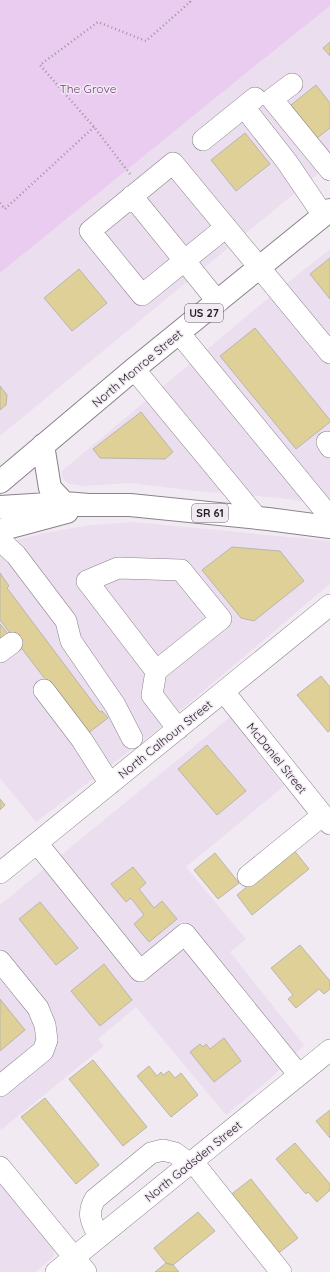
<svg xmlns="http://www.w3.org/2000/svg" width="330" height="1272" viewBox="0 0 330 1272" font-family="Quicksand,sans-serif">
  <rect width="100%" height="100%" fill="#f2eaf3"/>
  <path fill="#ebdeee" d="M330,6V164L0,436V273L245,74Z
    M330,249V505L280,498L196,491L130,483L84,486L69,484L65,481L62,475V471L254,310Z
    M134,522L330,541V584L156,731L36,822L0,778V549L9,542L44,533L91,525Z
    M230,717L284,786L186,867L246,939L230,952L304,1045L271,1078L226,1115L136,1007L98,1039L104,1046L1,1130L0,1128V905Z
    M0,1183L53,1247L54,1255L50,1260L35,1272H0Z"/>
  <path fill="#eaccf0" d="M0,0H330V6L245,74L0,273Z"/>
  <path fill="#ded097" stroke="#b9b6ac" d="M330,42V56L323,48Z
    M316,85L330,103V128L317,138L291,105Z
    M245,133L270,164L236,191L211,160Z
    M330,258V299L310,274Z
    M79,269L107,303L72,331L44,298Z
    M255,328L330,420V422L296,449L220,356Z
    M0,386L7,395L6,405L0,410Z
    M141,412L173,452L165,459L100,458L93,449Z
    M232,547L280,551L304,581L254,621L241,618L202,570Z
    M0,573L9,586L7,588L100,712L102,711L108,718L87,734L0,620Z
    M0,624L8,634L0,641Z
    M321,676L330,687V730L328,732L297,695Z
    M207,745L246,791L217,815L178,769Z
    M0,799L5,805L0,810Z
    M293,849L309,869L252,915L237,895Z
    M215,853L239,883L218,899L194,870Z
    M133,867L146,883L139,889L154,908L162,901L177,919L149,942L134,924L144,915L131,898L126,902L111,884Z
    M40,902L78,948L56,965L19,919Z
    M300,945L330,981V989L324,994L319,989L296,1008L288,999L293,995L271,968Z
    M104,964L132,1000L100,1026L71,991Z
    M0,999L25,1030L0,1051Z
    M224,1038L241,1061L214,1082L190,1052L200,1044L203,1047L206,1044L210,1049Z
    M93,1060L147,1127L123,1146L69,1079Z
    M149,1066L157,1076L161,1072L163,1075L169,1071L175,1078L181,1073L198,1095L171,1117L137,1076Z
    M45,1098L99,1165L76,1184L21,1117Z
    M330,1110V1138L316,1121Z
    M295,1143L330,1184V1190L317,1202L308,1192L306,1194L276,1159Z
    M251,1179L298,1238L276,1255L229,1196Z
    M198,1212L215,1231L173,1265L166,1263L154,1248Z
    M166,1263L173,1265L179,1272H155Z"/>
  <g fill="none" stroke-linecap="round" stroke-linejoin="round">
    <g stroke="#89828b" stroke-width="22">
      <path id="minor" d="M292,84L272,99L330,170
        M244,107L287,162L323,215
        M203,140L255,98
        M132,196L218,302
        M226,227L142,295L90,231L173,163L330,353
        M179,333L330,517
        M134,369L257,518
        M327,442L330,447
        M0,540L16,555L66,621L71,641L115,705L132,738
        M0,652L12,643
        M156,671L87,581L118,568L181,570L221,619L156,671L152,695L178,729
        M44,690L82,740L110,784
        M224,692L330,824
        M37,843L140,971L185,934L299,1075
        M0,873L330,605
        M248,876L323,815
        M0,961L38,1008L45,1025L47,1040L43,1051L0,1086
        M193,1162L281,1272
        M0,1167L86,1272
        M99,1237C92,1223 86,1215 95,1199L151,1153L163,1150L175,1153L190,1164
        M56,1272L330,1050"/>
    </g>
    <g stroke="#89828b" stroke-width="24">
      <path id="major" d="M43,445L50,488L64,503
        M0,482L134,369L330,210
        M0,507L64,503L89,505H130L268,519L330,527
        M0,530L67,512"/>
    </g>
    <path stroke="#9c969d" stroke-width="2.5" stroke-dasharray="1 3" stroke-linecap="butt" d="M130,174L94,127L40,65L98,22L146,41L190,2L189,0
      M0,203L5,209L94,127"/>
    <use href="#minor" stroke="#fff" stroke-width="21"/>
    <use href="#major" stroke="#fff" stroke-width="22"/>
  </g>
  <g text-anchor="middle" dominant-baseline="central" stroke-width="3" stroke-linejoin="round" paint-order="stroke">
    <g fill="#f2eaf3" stroke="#605c61" stroke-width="1">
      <rect x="185" y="304" width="38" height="18" rx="3"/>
      <rect x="192" y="504" width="36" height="18" rx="3"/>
    </g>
    <g font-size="11" font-weight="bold" fill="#221f23">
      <text x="204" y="313">US 27</text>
      <text x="210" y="513">SR 61</text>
    </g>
    <g font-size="12" fill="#6f3f79" stroke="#f2eaf3">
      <text x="88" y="88">The Grove</text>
    </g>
    <g font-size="12" fill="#221f23" stroke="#f2eaf3">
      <text transform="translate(137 368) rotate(-40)">North Monroe Street</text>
      <text transform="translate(165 739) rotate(-39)">North Calhoun Street</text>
      <text transform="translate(277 758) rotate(51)">McDaniel Street</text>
      <text transform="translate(193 1161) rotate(-39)">North Gadsden Street</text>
    </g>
  </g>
</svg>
